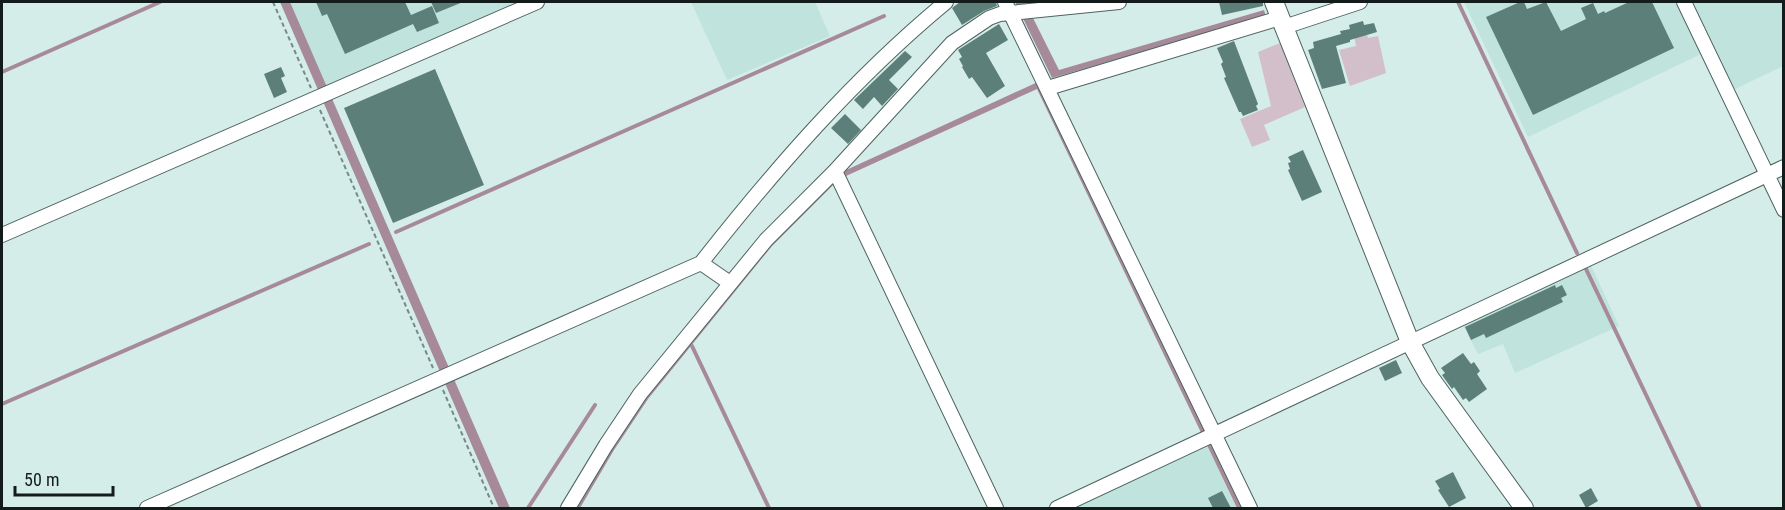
<svg xmlns="http://www.w3.org/2000/svg" width="1785" height="510" viewBox="0 0 1785 510" font-family="'Roboto Condensed',sans-serif">
  <rect width="100%" height="100%" fill="#d4ede9"/>
  <path fill="#c0e3dd" d="M290,2H518L326,86Z
    M691,2H815L830,36L727,80Z
    M1464,2H1676L1701,54L1528,137Z
    M1692,2H1783V66L1733,90Z
    M1590,263L1619,326L1515,373L1503,344L1478,354L1463,325Z
    M1207,446L1237,508H1074Z"/>
  <path fill="#d3bfc9" d="M1366,31L1368,38L1378,36L1386,73L1350,86L1339,50L1356,46L1354,35Z
    M1280,43L1305,107L1264,125L1270,140L1252,147L1240,119L1271,106L1258,52Z"/>
  <path fill="#a78a9a" d="M280,2H290L510,508H499Z
    M1015,2H1025L1059,70L1264,10L1266,16L1052,78Z
    M1040,81L1243,508H1237L1037,89L846,176L844,171Z
    M831,182L833,185L772,246L648,399L614,450L580,508H575L611,448L646,397L768,244Z"/>
  <g fill="none" stroke-linecap="round" stroke-linejoin="round">
    <path stroke="#a78a9a" stroke-width="4" d="M1458,2L1577,253
      M2,72L160,2
      M396,232L884,16
      M1586,269L1700,508
      M692,346L769,508
      M2,404L369,244
      M528,508L595,405"/>
  </g>
  <path fill="#5c7f7a" d="M316,2H405L411,15L432,6L439,23L417,32L413,24L345,54L327,14L322,16Z
    M431,2H463L436,13Z
    M960,2H996L997,6L984,11L962,25L952,8Z
    M1219,2H1263V6L1222,15Z
    M1520,2H1524L1527,9L1546,2L1561,31L1586,19L1581,8L1593,3L1598,14L1604,11L1605,13L1629,2H1652L1674,48L1533,115L1486,17Z
    M1363,21L1364,25L1374,23L1377,32L1350,40V42L1336,46L1346,83L1322,89L1308,50L1314,48L1313,42L1341,34L1340,31L1350,29L1349,25Z
    M999,24L1008,40L986,53L1005,86L987,98L972,77L969,79L962,67L963,66L959,59L962,57L958,50Z
    M1234,41L1258,104L1256,106L1258,110L1243,116L1241,112H1239L1224,78L1226,77L1221,64L1223,62L1217,48Z
    M905,51L912,57L889,80L898,89L882,106L874,97L863,109L854,100Z
    M281,67L285,76L281,78L287,92L274,98L264,74Z
    M435,69L484,185L393,223L344,108Z
    M845,114L861,130L848,144L831,128Z
    M1303,150L1322,192L1302,201L1288,170L1290,169L1288,163L1291,162L1288,157Z
    M1555,285L1556,288L1562,285L1567,295L1561,298L1563,302L1486,338L1484,334L1471,340L1465,327Z
    M1463,353L1471,364L1474,362L1480,371L1477,374L1487,389L1469,402L1466,398L1463,400L1454,387L1452,389L1442,375L1445,373L1441,368Z
    M1396,360L1402,373L1385,381L1379,368Z
    M1453,472L1466,498L1449,507L1438,490L1440,489L1435,481Z
    M1591,488L1598,501L1586,508L1579,495Z
    M1222,491L1231,508H1213L1208,498Z"/>
  <g fill="none" stroke-linecap="round" stroke-linejoin="round">
    <g stroke="#4d635f" stroke-width="16">
      <path id="minor" d="M1005,2L1250,508
        M1684,2L1784,210
        M1284,27L1360,2
        M1048,88L1280,18
        M835,171L996,508
        M2,235L537,2
        M701,263L730,283
        M147,508L701,263C775,169 854,78 946,2
        M568,508L606,445L640,394L766,240L835,171L952,43L989,18L1000,14L1119,2
        M1057,508L1784,167"/>
    </g>
    <g stroke="#4d635f" stroke-width="20">
      <path id="tertiary" d="M1274,2L1410,342L1430,378L1524,508"/>
    </g>
    <path stroke="#788986" stroke-width="2" stroke-dasharray="4.5 3" stroke-linecap="butt" d="M273,2L311,88
      M320,110L433,368
      M443,390L494,508"/>
    <use href="#minor" stroke="#fff" stroke-width="14"/>
    <use href="#tertiary" stroke="#fff" stroke-width="18"/>
  </g>
  <rect width="1785" height="510" fill="none" stroke="#131c1a" stroke-width="6"/>
  <path d="M15 486v9h98v-9" fill="none" stroke="#131c1a" stroke-width="3"/>
  <text x="24" y="486" font-size="18" fill="#131c1a" stroke="#d4ede9" stroke-width="4.5" paint-order="stroke">50 m</text>
</svg>
